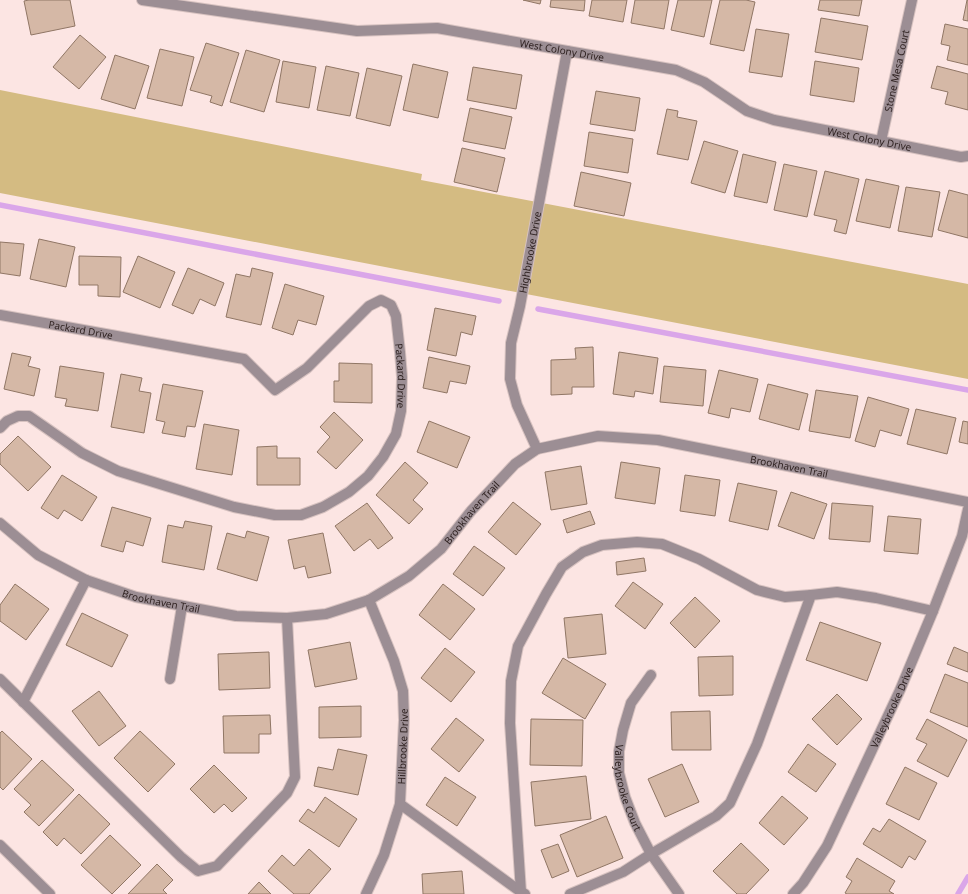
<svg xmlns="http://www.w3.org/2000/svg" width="968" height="894" viewBox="0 0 968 894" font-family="'Noto Sans',sans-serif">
  <rect width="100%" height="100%" fill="#fce5e3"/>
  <path fill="#d4bb82" d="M0,90L422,174L421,180L968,284V379L0,193Z"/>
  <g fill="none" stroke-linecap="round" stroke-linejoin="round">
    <path stroke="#daa6e9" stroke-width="5.5" d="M0,205L499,301
      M538,309L968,390
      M958,894L968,877"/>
  </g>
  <path fill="#d5b8a6" stroke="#907665" d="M29,0H70L75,26L31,35L24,1Z
    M523,0H541L540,4Z
    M551,0H585L584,11L550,7Z
    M592,0H627L623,22L589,16Z
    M635,0H669L664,29L631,23Z
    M678,0H712L704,37L671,30Z
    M720,0H746L755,2L744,51L710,44Z
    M820,0H862L859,16L818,10Z
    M967,0H968V21L963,20Z
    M821,18L868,26L862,60L815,52Z
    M945,24L968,29V65L947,60L950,46L941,44Z
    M756,29L789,34L782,77L749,72Z
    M80,35L106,57L79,89L53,67Z
    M206,43L239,53L222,106L210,102L212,96L190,90Z
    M160,49L194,57L182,106L147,98Z
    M246,50L280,60L264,112L230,102Z
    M115,55L149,66L135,109L101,99Z
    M283,61L316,67L309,108L276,102Z
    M815,61L859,68L854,102L810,95Z
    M413,64L448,72L438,118L403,110Z
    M326,66L359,73L350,116L317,110Z
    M937,66L968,74V110L945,104L948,92L931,88Z
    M473,67L522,75L516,109L467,100Z
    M367,68L402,76L390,126L356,118Z
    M596,91L640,98L635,131L590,124Z
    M470,108L512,117L505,149L463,141Z
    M667,109L678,111L677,117L697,121L688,160L657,154Z
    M589,132L633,139L628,173L584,166Z
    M704,141L738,151L725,193L691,183Z
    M462,148L505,158L497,192L454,182Z
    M743,154L776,162L767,203L734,196Z
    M784,164L817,171L807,217L774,210Z
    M825,171L859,179L846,234L834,231L837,220L814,215Z
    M581,172L631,183L624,216L574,206Z
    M866,179L899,186L890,228L856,221Z
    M906,187L940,192L932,237L898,231Z
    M949,190L968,195V238L938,230Z
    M39,239L75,247L66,287L30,279Z
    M0,242L24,244L20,276L0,273Z
    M79,256L121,257L120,297L98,296V285H79Z
    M138,256L175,272L160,308L123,292Z
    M188,268L224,283L215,306L200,299L193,314L172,305Z
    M252,268L273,273L261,325L226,317L236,274L250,277Z
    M285,284L324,296L316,325L298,320L293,335L272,328Z
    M435,308L476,316L472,335L461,332L456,356L427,350Z
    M593,347L594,387H572V394L551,395V360L576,359L575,348Z
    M619,352L658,358L653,394L635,391L634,397L613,394Z
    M12,353L31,357L28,366L40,369L34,396L4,389Z
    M429,357L470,366L466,384L450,381L447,393L423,388Z
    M339,363L372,364V403L334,402V381H339Z
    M60,366L104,373L98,411L65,406L67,399L55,397Z
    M664,366L706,370L703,406L660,402Z
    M719,370L758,379L750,412L731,408L729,418L708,413Z
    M121,374L142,378L139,391L151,393L144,433L111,427Z
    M163,384L203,391L195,427L187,426L185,437L162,433L165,422L156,420Z
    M768,384L808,394L799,430L759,419Z
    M816,390L858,396L850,438L809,431Z
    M868,397L909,409L901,436L880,430L875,447L855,441Z
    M916,409L956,418L947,454L907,444Z
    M334,412L363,440L336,469L317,452L330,437L320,427Z
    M429,421L470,437L457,468L417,452Z
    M963,421L968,422V444L959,442Z
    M204,424L239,430L232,475L196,469Z
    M18,436L51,467L28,491L0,464V454Z
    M277,446V458H300V485H257V447Z
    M405,462L428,483L413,500L423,509L409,524L376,495Z
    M621,462L660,468L655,504L615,498Z
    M581,466L587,504L551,510L545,472Z
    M62,475L97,497L82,521L64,510L58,519L41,508Z
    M685,475L720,480L715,516L680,511Z
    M738,483L777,491L768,530L729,521Z
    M791,492L827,504L814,539L778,526Z
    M513,502L541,524L516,555L488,532Z
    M367,503L393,538L378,549L370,539L354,551L335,526Z
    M832,503L873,506L870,542L829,539Z
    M112,507L151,518L143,546L126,541L123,552L101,546Z
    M590,511L595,524L567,533L563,520Z
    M888,516L921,519L918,554L884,551Z
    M185,521L212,526L204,570L162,562L168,525L183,528Z
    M247,531L269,537L257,581L217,569L227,533L245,538Z
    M323,533L331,573L308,578L305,566L294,569L288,540Z
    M474,546L505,568L483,596L453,574Z
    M644,558L646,571L617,575L616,562Z
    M633,582L663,604L645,629L615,606Z
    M15,584L49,609L26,640L0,621V605Z
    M443,584L475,609L450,640L419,615Z
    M695,597L720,621L695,648L670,623Z
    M82,613L128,635L112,667L66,645Z
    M602,614L606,654L568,658L564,618Z
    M820,622L881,643L867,681L806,660Z
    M350,642L357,679L315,687L308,650Z
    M954,647L968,653V672L947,664Z
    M445,648L475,672L451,702L421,678Z
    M269,652L270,688L219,690L218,654Z
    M733,656V695L699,696L698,657Z
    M563,658L606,684L585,719L542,693Z
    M945,674L968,683V727L930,712Z
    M99,691L126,726L99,746L72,711Z
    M837,694L862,719L837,745L812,719Z
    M361,706V737L319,738V707Z
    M710,711L711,750H672L671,712Z
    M270,715L271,734H259V753H224L223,716Z
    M456,718L484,740L459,772L431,749Z
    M531,719L583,720L582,766L530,765Z
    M927,719L967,740L948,777L917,761L927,744L916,739Z
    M2,731L32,759L3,790L0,787V733Z
    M140,731L175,764L148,792L114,758Z
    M808,744L836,764L816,792L788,772Z
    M338,749L367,755L358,795L314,786L318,767L333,770Z
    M42,760L74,790L39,826L24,812L31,805L14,789Z
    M682,764L699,802L665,817L648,779Z
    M214,765L247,798L232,812L224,804L214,813L190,789Z
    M905,767L937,783L919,820L886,804Z
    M586,776L591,819L535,826L531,782Z
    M445,777L476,797L457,826L426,805Z
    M79,794L110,824L81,854L64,838L57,846L43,832Z
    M782,796L808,818L784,845L759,823Z
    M325,797L357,819L339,847L299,821L308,809L314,813Z
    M606,816L623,858L577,877L560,835Z
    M889,819L926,841L915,860L909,856L902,868L863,844L873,828L880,832Z
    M110,835L141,865L112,894L81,865Z
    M741,843L769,870L746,894H737L713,871Z
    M558,844L569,871L552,878L541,850Z
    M309,849L331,869L309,894H294L268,871L282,855L294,866Z
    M857,858L895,881L889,891L894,894H847L845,893L852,881L846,877Z
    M157,864L173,880L163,890L167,894H128Z
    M462,871L464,894H423L422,874Z
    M259,882L271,894H248Z"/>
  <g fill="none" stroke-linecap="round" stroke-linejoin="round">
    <g stroke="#d7c2c0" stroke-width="12">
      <g id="minor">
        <path id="s1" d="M142,0L357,31L437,28L676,70L704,82L747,111L774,120L961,157L968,156"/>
        <path id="s2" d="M881,141L912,0"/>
        <path id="s3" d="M0,315L244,359L275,390L307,368L369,306L381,300L391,305L396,316L400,352L402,377L401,411L396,434L383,457L368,476L349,492L323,507L301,515H275L234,507L118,471L82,453L29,416H18L7,421L0,428"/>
        <path id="s4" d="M537,449L517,405L510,379L511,343L520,306L567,51"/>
        <path id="s5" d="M0,523L38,555L86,580L136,597L236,616L287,618L326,614L369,600L409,576L441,549L471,511L515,464L537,449L598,436L658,440L968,502"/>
        <path id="s6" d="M651,675L631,703L623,730L619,751V773L625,797L635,823L651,854L679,894"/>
        <path d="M0,679L181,857L198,871L217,866L287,793L295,777L287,618"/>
        <path d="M170,679L182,606"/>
        <path d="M23,702L86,580"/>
        <path d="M400,804L521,892L525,894"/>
        <path d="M0,845L50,894"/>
        <path d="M521,892L510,723L511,681L518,646L546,594L562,567L583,552L602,545L637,542L662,544L699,559L757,590L785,597L811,595"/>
        <path id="s7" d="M366,894L384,855L400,804L404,720L403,691L394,661L369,600"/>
        <path d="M570,894L623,872L651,854L716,816L730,803L757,744L811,595L837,592L876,598L933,611"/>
        <path id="s8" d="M793,894L803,883L827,846L900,690L933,611L962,536L968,509"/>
      </g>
    </g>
    <use href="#minor" stroke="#9c8e94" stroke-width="10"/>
  </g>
  <g text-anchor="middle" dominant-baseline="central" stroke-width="3" stroke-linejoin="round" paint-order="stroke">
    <g font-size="10" fill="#302322" stroke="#fce5e3">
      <text stroke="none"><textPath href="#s1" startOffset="424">West Colony Drive</textPath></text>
      <text stroke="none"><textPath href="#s2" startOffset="72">Stone Mesa Court</textPath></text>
      <text stroke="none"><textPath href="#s1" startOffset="748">West Colony Drive</textPath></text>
      <text stroke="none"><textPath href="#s4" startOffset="204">Highbrooke Drive</textPath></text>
      <text stroke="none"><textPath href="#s3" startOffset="82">Packard Drive</textPath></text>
      <text stroke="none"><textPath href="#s3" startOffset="515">Packard Drive</textPath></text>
      <text stroke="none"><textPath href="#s5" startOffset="878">Brookhaven Trail</textPath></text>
      <text stroke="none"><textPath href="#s5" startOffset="530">Brookhaven Trail</textPath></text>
      <text stroke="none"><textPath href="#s5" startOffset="182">Brookhaven Trail</textPath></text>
      <text stroke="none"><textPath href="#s8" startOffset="212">Valleybrooke Drive</textPath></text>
      <text stroke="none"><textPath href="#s7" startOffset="154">Hillbrooke Drive</textPath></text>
      <text stroke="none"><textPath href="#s6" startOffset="122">Valleybrooke Court</textPath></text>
    </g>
  </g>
</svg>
